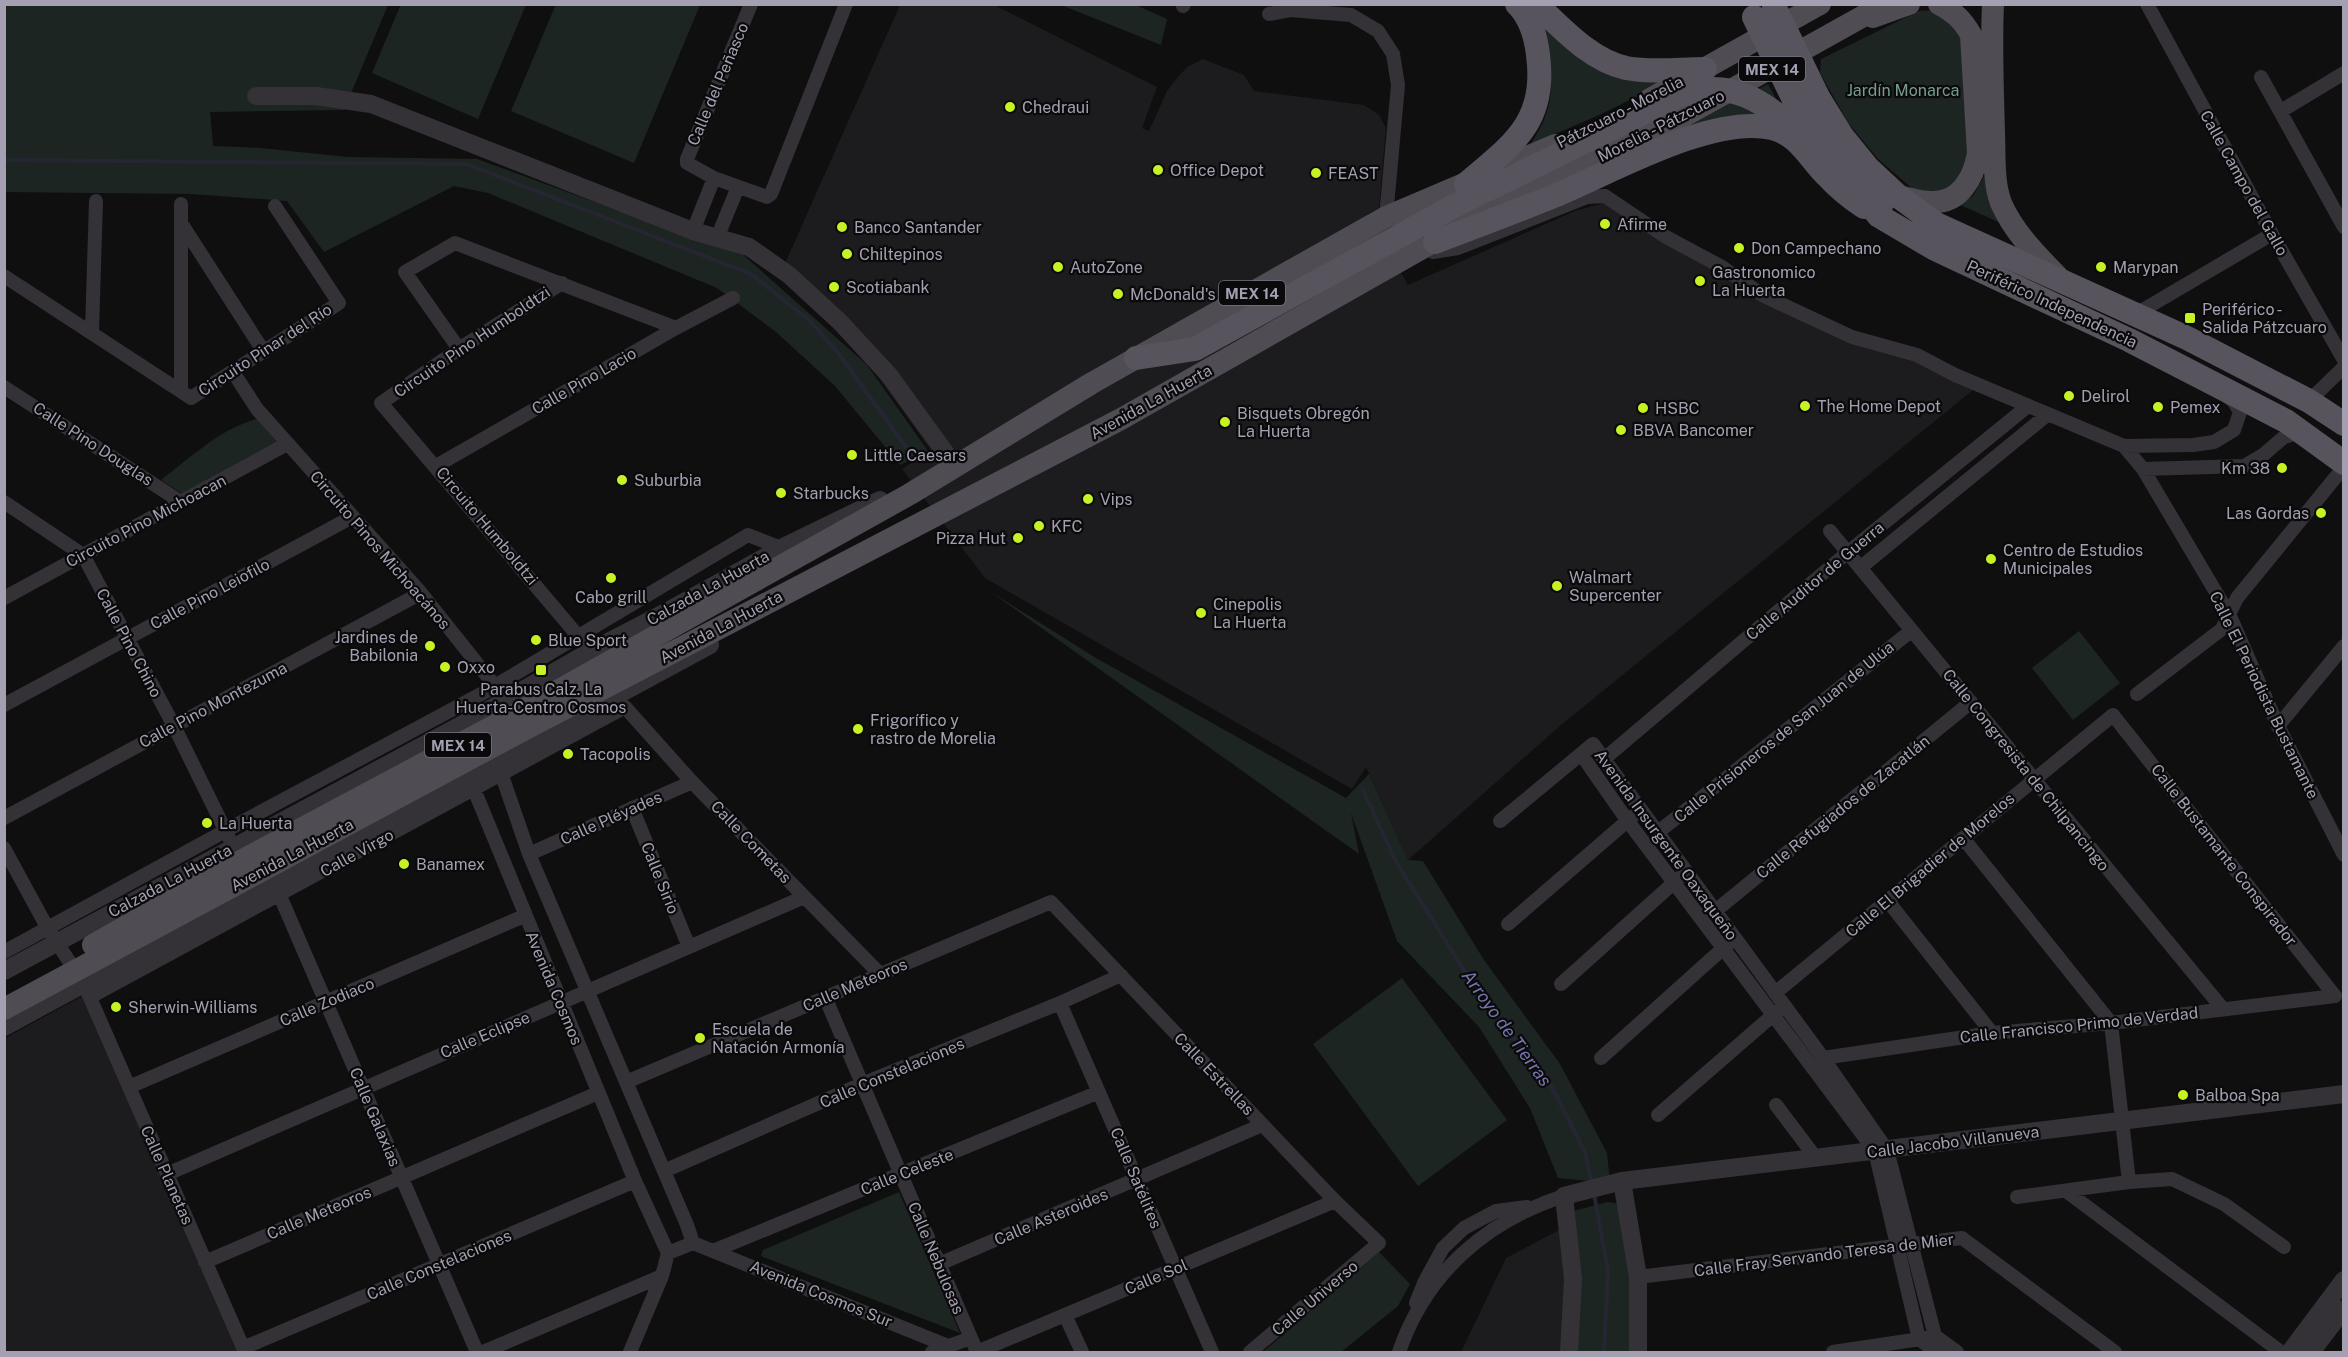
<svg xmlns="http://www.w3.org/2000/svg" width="2348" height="1357" viewBox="0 0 2348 1357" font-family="'Public Sans',sans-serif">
  <rect width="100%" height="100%" fill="#100f10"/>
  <path fill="#1c1b1d" d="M900,5H994L1157,87L1142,128L1149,131L1167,91L1176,79L1187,67L1203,59L1244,75L1254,91L1364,105L1379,115L1386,128L1379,208L1368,214L1408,285L1575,211L1604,203L1756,289L1853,331L1942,361L1978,378L1973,390L1561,725L1408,860L1366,767L1352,789L985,578L902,469L931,450L876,374L822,314L779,277Z
    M84,995L238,1352H5L4,1039Z
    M1559,1230L1566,1282L1562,1352H1461L1506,1258Z"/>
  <path fill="#1d2522" d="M401,4L526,5L478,119L372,73Z
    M556,4L700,5L634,163L511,111Z
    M5,5H388L344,110L210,112L213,146L260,148L348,157L477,159L676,232L740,252L867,365L928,451L900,465L835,386L776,332L717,288L488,193L454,186L324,252L287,201L191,194L5,192Z
    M1061,5H1136L1167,19L1161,45Z
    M1934,10L1948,19L1963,38L1969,168L1945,194L1913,189L1878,159L1849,124L1820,73L1821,59L1919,11Z
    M1542,26C1572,52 1600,80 1642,81C1653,82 1664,79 1675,78L1599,115L1530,145C1560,101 1552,75 1542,26Z
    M1768,84L1790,125L1648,144Z
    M1984,176L1989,203L2003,224L1958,204L1973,196Z
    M257,419L279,445L186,496L161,480C190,458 221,428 257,419Z
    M991,592L1096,658L1346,798L1369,774L1408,860L1423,861L1484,960L1560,1064L1607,1153L1610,1183L1558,1178L1530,1108L1479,1027L1397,941L1351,813L1359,854Z
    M2079,631L2120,683L2073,720L2032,668Z
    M1402,978L1507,1120L1418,1186L1313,1044Z
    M899,1192L960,1333L761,1256L763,1250Z
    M1608,1202L1619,1204L1633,1280L1630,1352H1575L1573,1211Z
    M1379,1252L1410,1284L1398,1306L1341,1352H1263Z"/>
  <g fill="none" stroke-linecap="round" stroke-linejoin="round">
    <path stroke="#262633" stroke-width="4" d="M4,160L466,164L751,274L810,321L839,354L913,457
      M1363,790L1395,860L1482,999L1546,1076L1585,1152L1592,1184
      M1594,1194L1608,1271L1604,1352"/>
    <path stroke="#343237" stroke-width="14" d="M751,4L687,159V163L714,178L767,197L771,194L846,4
      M2147,4L2272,234L2344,360
      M1183,6L1184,4
      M1269,14L1290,10L1351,15L1378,31L1393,54L1398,85L1386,217
      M2261,77L2344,227
      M2281,111L2344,73
      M183,226L264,352
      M693,231L714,178
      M717,238L738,187
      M1433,252L1458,248L1587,197L1605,196L1666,237L1722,267L1764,296L1852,337L1917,355L1955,375L2124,446L2193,445L2214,442L2234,430L2240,412L2234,402L2227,396
      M4,276L191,398L339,303L275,206
      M562,283L459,349L381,403L584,643
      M2136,314L2272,234
      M92,331L96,201
      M459,349L405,272L455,243L676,328
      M233,372L257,409L421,593L499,691
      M4,387L181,502
      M181,390V204
      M2309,401L2344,367
      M2124,446L2143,469L2230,616L2278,726L2344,855
      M436,466L676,328L733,298
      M2143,469L2244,466L2263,455L2284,437L2301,432
      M4,502L83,555L174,726L229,838
      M1830,531L2223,1009
      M1860,568L2048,414
      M4,598L287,444
      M2137,694L2222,629L2237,598L2344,467
      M4,705L352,517
      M2278,726L2344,646
      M1581,754L1627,820L1875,1151L1919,1339L1936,1352
      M1604,759L1847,553L2028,406
      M499,767L529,854L687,1225L693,1243
      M471,782L635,1181L668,1253
      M632,808L689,947
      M4,818L421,593
      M1500,821L1593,744L1823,1058L1887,1150L1935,1336L1957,1352
      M1657,833L1911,631
      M1963,838L2111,1023L2129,1182
      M4,848L48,929L84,984L245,1352
      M529,854L692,782
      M277,889L477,1352
      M1887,900L1992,1033
      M1714,912L1971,702
      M1508,924L1633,816
      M4,952L225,831L483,693L748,535L781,548
      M1561,984L1679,878
      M1775,993L2113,715L2335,996
      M90,997L625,707L692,782L880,974
      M825,997L977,1352
      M1060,1003L1212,1352
      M1601,1058L1728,944
      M1823,1058L1992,1033L2111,1023L2335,996
      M626,1082L1051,902L1335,1201L1379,1243L1250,1352
      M129,1087L524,916
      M1776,1105L1816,1158
      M1658,1115L1780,1009
      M664,1171L862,1084L1060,1003L1121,975
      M167,1174L804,897
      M2066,1191L2281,1352
      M2017,1197L2129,1182L2172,1179L2224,1204L2284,1247
      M693,1243L948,1346
      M713,1251L1099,1092
      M205,1262L598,1093
      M939,1264L1262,1125
      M1638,1277L1962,1238L2115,1352
      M1416,1303L1425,1281L1443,1248L1464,1228L1496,1211L1527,1207
      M1065,1315L1082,1352
      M243,1348L635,1181
      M483,1352L662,1276
      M630,1352L662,1276L668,1253L693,1243
      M932,1352L971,1338
      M977,1352L1335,1201
      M1399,1352C1426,1273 1486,1221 1564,1196
      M1833,1352L1927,1338"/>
    <path stroke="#343237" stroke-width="18" d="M256,96H316L371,104L693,231L749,247L789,275L840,322L889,375L955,466
      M4,971L476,717L589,652L664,613L781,548L880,500
      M4,1027L710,645
      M1622,1181L1638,1277V1352
      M1569,1352L1573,1279L1564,1196L1622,1181L2344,1094
      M2290,1352L2344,1280
      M2311,1352L2344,1309"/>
    <path stroke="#4f4c54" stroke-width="22" d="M1993,4C1991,48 1993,91 1994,134C1995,156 1993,182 2001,203C2014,233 2038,256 2060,279
      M1873,17L1909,4
      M1650,99L1820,4
      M1898,196C1909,198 1920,202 1931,202C1960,204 1974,177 1978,153L1971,35C1963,20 1954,12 1939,4
      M93,945L241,861L518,713L910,494L1092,383L1386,217L1555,145
      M4,1009L529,727L1121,419L1500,204L1686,115L1885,4"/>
    <path stroke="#57545d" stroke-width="24" d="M1536,4C1562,28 1590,60 1626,68C1652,73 1679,69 1705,69
      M1818,97L1842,136L1868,168L1898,196L1936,224L2187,338L2309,401L2344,424
      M1797,106L1827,153
      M1466,184C1513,144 1547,122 1538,55C1536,37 1530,17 1517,4
      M1855,187L1879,216L1935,249L2129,340L2286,421L2344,463
      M1435,242C1475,227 1515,212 1554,196C1610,173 1712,114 1772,128C1798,134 1809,158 1826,175C1837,187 1850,198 1864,207
      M1136,358L1195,349L1452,207"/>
    <path stroke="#57545d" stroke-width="24" d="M1774,6L1818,97
      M1754,17L1797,106
      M1452,207L1674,98C1736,71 1772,110 1816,147C1838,165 1861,183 1883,202"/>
  </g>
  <g fill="#c6f225" stroke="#0b0a0b" stroke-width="2">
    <circle cx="1010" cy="107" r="6"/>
    <circle cx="1158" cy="170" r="6"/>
    <circle cx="1316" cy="173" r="6"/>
    <circle cx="1605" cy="224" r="6"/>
    <circle cx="842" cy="227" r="6"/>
    <circle cx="1739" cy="248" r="6"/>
    <circle cx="847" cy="254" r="6"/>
    <circle cx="1058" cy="267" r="6"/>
    <circle cx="2101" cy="267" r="6"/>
    <circle cx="1700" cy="281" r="6"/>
    <circle cx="834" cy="287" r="6"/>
    <circle cx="1118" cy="294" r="6"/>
    <rect x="2184" y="312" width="12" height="12" rx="3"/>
    <circle cx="2069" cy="396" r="6"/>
    <circle cx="1805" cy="406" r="6"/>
    <circle cx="2158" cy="407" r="6"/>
    <circle cx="1643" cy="408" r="6"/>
    <circle cx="1225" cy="422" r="6"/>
    <circle cx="1621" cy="430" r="6"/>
    <circle cx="852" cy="455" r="6"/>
    <circle cx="2282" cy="468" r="6"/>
    <circle cx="622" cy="480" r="6"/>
    <circle cx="781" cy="493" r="6"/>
    <circle cx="1088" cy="499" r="6"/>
    <circle cx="2321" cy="513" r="6"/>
    <circle cx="1039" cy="526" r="6"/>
    <circle cx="1018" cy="538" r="6"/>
    <circle cx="1991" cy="559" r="6"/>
    <circle cx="611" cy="578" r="6"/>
    <circle cx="1557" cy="586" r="6"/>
    <circle cx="1201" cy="613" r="6"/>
    <circle cx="536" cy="640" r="6"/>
    <circle cx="430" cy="646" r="6"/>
    <circle cx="445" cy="667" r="6"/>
    <rect x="535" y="664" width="12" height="12" rx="3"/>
    <circle cx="858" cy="729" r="6"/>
    <circle cx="568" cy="754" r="6"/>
    <circle cx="207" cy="823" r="6"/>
    <circle cx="404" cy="864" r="6"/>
    <circle cx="116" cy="1007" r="6"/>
    <circle cx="700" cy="1038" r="6"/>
    <circle cx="2183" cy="1095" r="6"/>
  </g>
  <g text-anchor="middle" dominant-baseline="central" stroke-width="4.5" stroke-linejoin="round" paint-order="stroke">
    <g fill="#0b0a0b" stroke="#76737f" stroke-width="1.5">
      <rect x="1739" y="57" width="66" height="24" rx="4.5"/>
      <rect x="1219" y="281" width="66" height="24" rx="4.5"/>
      <rect x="425" y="733" width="66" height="24" rx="4.5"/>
    </g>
    <g font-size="15" font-weight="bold" fill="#a4a0b1">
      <text x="1772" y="69">MEX 14</text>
      <text x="1252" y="293">MEX 14</text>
      <text x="458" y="745">MEX 14</text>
    </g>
    <g font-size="16" fill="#a4a0b1" stroke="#0b0a0b">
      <text transform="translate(718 84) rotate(-67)">Calle del Peñasco</text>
      <text transform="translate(1620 112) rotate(-27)">Pátzcuaro - Morelia</text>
      <text transform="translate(1661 126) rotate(-27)">Morelia - Pátzcuaro</text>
      <text transform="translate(2244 183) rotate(61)">Calle Campo del Gallo</text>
      <text transform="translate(2052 304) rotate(25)">Periférico Independencia</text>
      <text transform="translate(472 342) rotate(-34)">Circuito Pino Humboldtzi</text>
      <text transform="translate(265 350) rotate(-33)">Circuito Pinar del Río</text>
      <text transform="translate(584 381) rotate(-30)">Calle Pino Lacio</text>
      <text transform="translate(1151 402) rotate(-29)">Avenida La Huerta</text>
      <text transform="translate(93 444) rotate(33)">Calle Pino Douglas</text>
      <text transform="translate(146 521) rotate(-28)">Circuito Pino Michoacan</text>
      <text transform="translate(487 526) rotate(50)">Circuito Humboldtzi</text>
      <text transform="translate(380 550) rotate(49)">Circuito Pinos Michoacános</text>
      <text transform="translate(1815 581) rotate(-40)">Calle Auditor de Guerra</text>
      <text transform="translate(708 588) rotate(-29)">Calzada La Huerta</text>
      <text transform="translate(210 594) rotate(-28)">Calle Pino Leiofilo</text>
      <text transform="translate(721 627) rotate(-28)">Avenida La Huerta</text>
      <text transform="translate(129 643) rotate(62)">Calle Pino Chino</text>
      <text transform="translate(2264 695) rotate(64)">Calle El Periodista Bustamante</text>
      <text transform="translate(213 705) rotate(-28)">Calle Pino Montezuma</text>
      <text transform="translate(1784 732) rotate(-39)">Calle Prisioneros de San Juan de Ulúa</text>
      <text transform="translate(2026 770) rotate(51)">Calle Congresista de Chilpancingo</text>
      <text transform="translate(1843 807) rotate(-39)">Calle Refugiados de Zacatlán</text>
      <text transform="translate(611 818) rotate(-24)">Calle Pléyades</text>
      <text transform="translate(751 842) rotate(46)">Calle Cometas</text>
      <text transform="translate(1666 845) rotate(54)">Avenida Insurgente Oaxaqueño</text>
      <text transform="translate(357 853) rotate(-29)">Calle Virgo</text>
      <text transform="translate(292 855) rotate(-28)">Avenida La Huerta</text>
      <text transform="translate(2224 855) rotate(52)">Calle Bustamante Conspirador</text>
      <text transform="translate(1930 865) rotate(-40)">Calle El Brigadier de Morelos</text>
      <text transform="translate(660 878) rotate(68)">Calle Sirio</text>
      <text transform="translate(170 881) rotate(-28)">Calzada La Huerta</text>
      <text transform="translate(855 985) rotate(-23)">Calle Meteoros</text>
      <text transform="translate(554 988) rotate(67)">Avenida Cosmos</text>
      <text transform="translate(327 1002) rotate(-23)">Calle Zodiaco</text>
      <text transform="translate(2079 1025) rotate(-6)">Calle Francisco Primo de Verdad</text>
      <text transform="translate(485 1035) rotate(-23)">Calle Eclipse</text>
      <text transform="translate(892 1073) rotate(-23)">Calle Constelaciones</text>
      <text transform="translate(1214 1074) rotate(46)">Calle Estrellas</text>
      <text transform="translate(375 1117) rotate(67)">Calle Galaxias</text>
      <text transform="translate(1953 1142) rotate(-7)">Calle Jacobo Villanueva</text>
      <text transform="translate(907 1172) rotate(-22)">Calle Celeste</text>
      <text transform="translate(167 1175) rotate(66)">Calle Planetas</text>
      <text transform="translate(1136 1178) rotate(67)">Calle Satélites</text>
      <text transform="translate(319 1213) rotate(-23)">Calle Meteoros</text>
      <text transform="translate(1051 1217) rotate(-23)">Calle Asteroides</text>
      <text transform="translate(1824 1255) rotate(-7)">Calle Fray Servando Teresa de Mier</text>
      <text transform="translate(936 1258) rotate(67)">Calle Nebulosas</text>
      <text transform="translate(439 1265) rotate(-23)">Calle Constelaciones</text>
      <text transform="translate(1156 1277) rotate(-23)">Calle Sol</text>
      <text transform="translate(821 1294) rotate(22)">Avenida Cosmos Sur</text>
      <text transform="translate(1315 1298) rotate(-40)">Calle Universo</text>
    </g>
    <g font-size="16" fill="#769d8e" stroke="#0b0a0b">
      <text x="1903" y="90">Jardín Monarca</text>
    </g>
    <g font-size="16" fill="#a4a0b1" stroke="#0b0a0b" text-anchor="start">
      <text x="1022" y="107">Chedraui</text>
      <text x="1170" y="170">Office Depot</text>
      <text x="1328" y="173">FEAST</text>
      <text x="1617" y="224">Afirme</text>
      <text x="854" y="227">Banco Santander</text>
      <text x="1751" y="248">Don Campechano</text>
      <text x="859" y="254">Chiltepinos</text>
      <text x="1070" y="267">AutoZone</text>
      <text x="2113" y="267">Marypan</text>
      <text x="1712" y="272">Gastronomico<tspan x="1712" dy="18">La Huerta</tspan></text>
      <text x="846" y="287">Scotiabank</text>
      <text x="1130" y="294">McDonald's</text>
      <text x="2202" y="309">Periférico -<tspan x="2202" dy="18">Salida Pátzcuaro</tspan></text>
      <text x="2081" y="396">Delirol</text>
      <text x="1817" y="406">The Home Depot</text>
      <text x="2170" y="407">Pemex</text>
      <text x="1655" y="408">HSBC</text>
      <text x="1237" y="413">Bisquets Obregón<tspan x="1237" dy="18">La Huerta</tspan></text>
      <text x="1633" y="430">BBVA Bancomer</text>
      <text x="864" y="455">Little Caesars</text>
      <text x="2270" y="468" text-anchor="end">Km 38</text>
      <text x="634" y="480">Suburbia</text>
      <text x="793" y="493">Starbucks</text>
      <text x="1100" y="499">Vips</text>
      <text x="2309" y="513" text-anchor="end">Las Gordas</text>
      <text x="1051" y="526">KFC</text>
      <text x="1006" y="538" text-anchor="end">Pizza Hut</text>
      <text x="2003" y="550">Centro de Estudios<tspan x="2003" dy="18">Municipales</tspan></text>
      <text x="1569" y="577">Walmart<tspan x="1569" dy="18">Supercenter</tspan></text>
      <text x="611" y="597" text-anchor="middle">Cabo grill</text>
      <text x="1213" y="604">Cinepolis<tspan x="1213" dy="18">La Huerta</tspan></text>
      <text x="418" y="637" text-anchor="end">Jardines de<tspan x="418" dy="18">Babilonia</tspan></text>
      <text x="548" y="640">Blue Sport</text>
      <text x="457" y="667">Oxxo</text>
      <text x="541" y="689" text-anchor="middle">Parabus Calz. La<tspan x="541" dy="18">Huerta-Centro Cosmos</tspan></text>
      <text x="870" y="720">Frigorífico y<tspan x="870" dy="18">rastro de Morelia</tspan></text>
      <text x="580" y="754">Tacopolis</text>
      <text x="219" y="823">La Huerta</text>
      <text x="416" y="864">Banamex</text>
      <text x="128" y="1007">Sherwin-Williams</text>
      <text x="712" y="1029">Escuela de<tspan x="712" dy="18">Natación Armonía</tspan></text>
      <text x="2195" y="1095">Balboa Spa</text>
    </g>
    <g font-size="18" font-style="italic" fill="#7675ae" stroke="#0b0a0b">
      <text transform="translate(1507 1028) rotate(54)">Arroyo de Tierras</text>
    </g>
  </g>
  <rect width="2348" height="1357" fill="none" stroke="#a4a0b1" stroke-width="12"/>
</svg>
